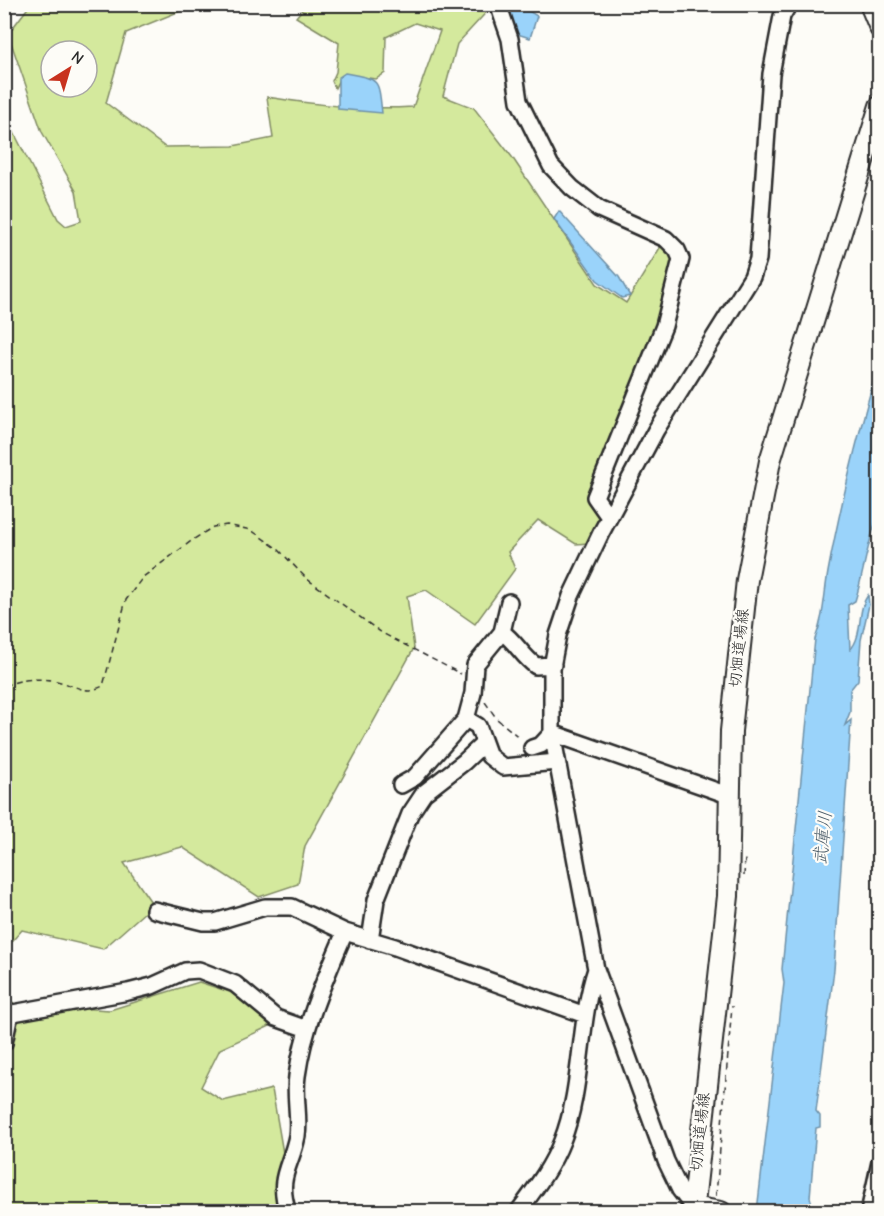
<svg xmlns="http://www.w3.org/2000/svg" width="884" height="1216" viewBox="0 0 884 1216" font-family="'Comic Neue','Klee One',sans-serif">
  <rect width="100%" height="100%" fill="#fdfcf7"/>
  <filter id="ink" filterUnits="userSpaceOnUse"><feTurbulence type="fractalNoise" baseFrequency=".0167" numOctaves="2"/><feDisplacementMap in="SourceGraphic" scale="12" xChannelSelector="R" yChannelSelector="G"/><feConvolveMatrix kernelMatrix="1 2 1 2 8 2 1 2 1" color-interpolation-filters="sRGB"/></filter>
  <g filter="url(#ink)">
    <path fill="#d4e99d" stroke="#808a64" stroke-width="1.5" fill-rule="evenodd" d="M30,5H195L126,33L106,103L165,147L233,146L273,138L267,97C317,105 363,110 413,107L440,31L415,23L386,37L385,73L376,79L345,75L339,79L335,88L332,81L336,72L339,43L296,17L306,5H493L457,44L443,96L474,108L512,157L597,284L626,303L661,246L675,259L650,347L591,496L602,519L589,543L576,544L538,520L508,552L515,569L475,624L426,590L407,596L414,648L305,846L298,884L259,897L182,847L124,863L153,905L103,949L22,930L5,949L4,113L58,219L66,226L81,221L76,191L42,132L8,34ZM51,51H87V87H51Z
      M199,982L245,997L270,1026L220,1049L201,1087L223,1101L272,1089L283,1153L276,1200L284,1211H5L4,997L15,1004L110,1010Z"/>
    <path fill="#9ad3fa" stroke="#6e90a7" stroke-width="1.5" d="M505,9L529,11L537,16L530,38L514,33Z
      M345,73C380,80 378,77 382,113L338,109V78Z
      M559,211L619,277L630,296L622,298L597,280L554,219Z
      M879,362V514C867,541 864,573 855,601L848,605L850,650C864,635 856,611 868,595L869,605L861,640L858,680L850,690V712L845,725L851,720L834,970L816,1111L820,1116V1127L816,1128L810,1197L814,1211H785L782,1209L757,1211L784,983L782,969L815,639C824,617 824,595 828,572C841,501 859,431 879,362Z"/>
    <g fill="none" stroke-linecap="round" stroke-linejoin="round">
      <g stroke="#2b2b2b" stroke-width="20">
        <path id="minor" d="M498,4L510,39L519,101L551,166L572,188L599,209L666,239L677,250L681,259L664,326L595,497L609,517
          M502,632C516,642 522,656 536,666L553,665
          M466,719L473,693L475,665L502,632L509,602
          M532,748L541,745L552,733L728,795
          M401,785L415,777L466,719L478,726L489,756L503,767L557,762
          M154,910L203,922H215L265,907H292L345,932L395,947L585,1015
          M370,940L376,900L410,814L424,793L464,762L484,743
          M4,1043L9,1019L13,1013L128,992L152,986L185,971L199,970L235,984L276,1018L307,1029
          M693,1207L680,1190L666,1161L596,969L552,733V667L558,635L571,596L601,533L656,430L752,277L758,259L771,74L782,16L789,4
          M288,1212C276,1177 291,1167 297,1136C300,1117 294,1096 297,1076C304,1025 325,979 345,932
          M518,1212C535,1189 552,1167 562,1141C583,1089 578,1023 596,969
          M869,1212L880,1162"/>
      </g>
      <g stroke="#2b2b2b" stroke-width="24">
        <path id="major" d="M870,4L880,28
          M693,1207L721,1212
          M693,1212L728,896L731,731L747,580L770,461L880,106"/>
      </g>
      <path stroke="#2b2b2b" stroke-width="1.5" stroke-dasharray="6 4.5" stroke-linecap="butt" d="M4,686C23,678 45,677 64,683C80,688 87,694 103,686L126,600L143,577L194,539L213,527L227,525L251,530L278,549L307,579L382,633L461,674
        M485,702L497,719L521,739
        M744,876L745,857
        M716,1196L732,1006"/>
      <use href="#minor" stroke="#fdfcf7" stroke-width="15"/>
      <use href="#major" stroke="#fdfcf7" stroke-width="20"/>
    </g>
  </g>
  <g text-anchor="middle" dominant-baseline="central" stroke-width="4.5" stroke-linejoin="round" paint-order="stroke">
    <g font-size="16" fill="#2b2b2b" stroke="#fdfcf7">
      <text transform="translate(739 648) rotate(-84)">切畑道場線</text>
      <text transform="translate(700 1132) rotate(-84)">切畑道場線</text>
    </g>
    <g font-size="18" font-style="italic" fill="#4c5d69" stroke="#fdfcf7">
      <text transform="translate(823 838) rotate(-84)">武庫川</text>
    </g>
  </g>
  <rect width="884" height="1216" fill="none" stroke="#fdfcf7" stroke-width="24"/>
  <rect x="12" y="12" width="860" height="1192" fill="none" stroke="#2b2b2b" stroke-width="2" filter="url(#ink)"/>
  <g transform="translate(69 69) rotate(37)"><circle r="28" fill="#fdfcf7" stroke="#a9a8a5" stroke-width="1.5"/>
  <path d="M0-4.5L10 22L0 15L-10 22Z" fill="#c8321e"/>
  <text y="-9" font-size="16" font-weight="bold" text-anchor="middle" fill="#2b2b2b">N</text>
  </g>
</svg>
